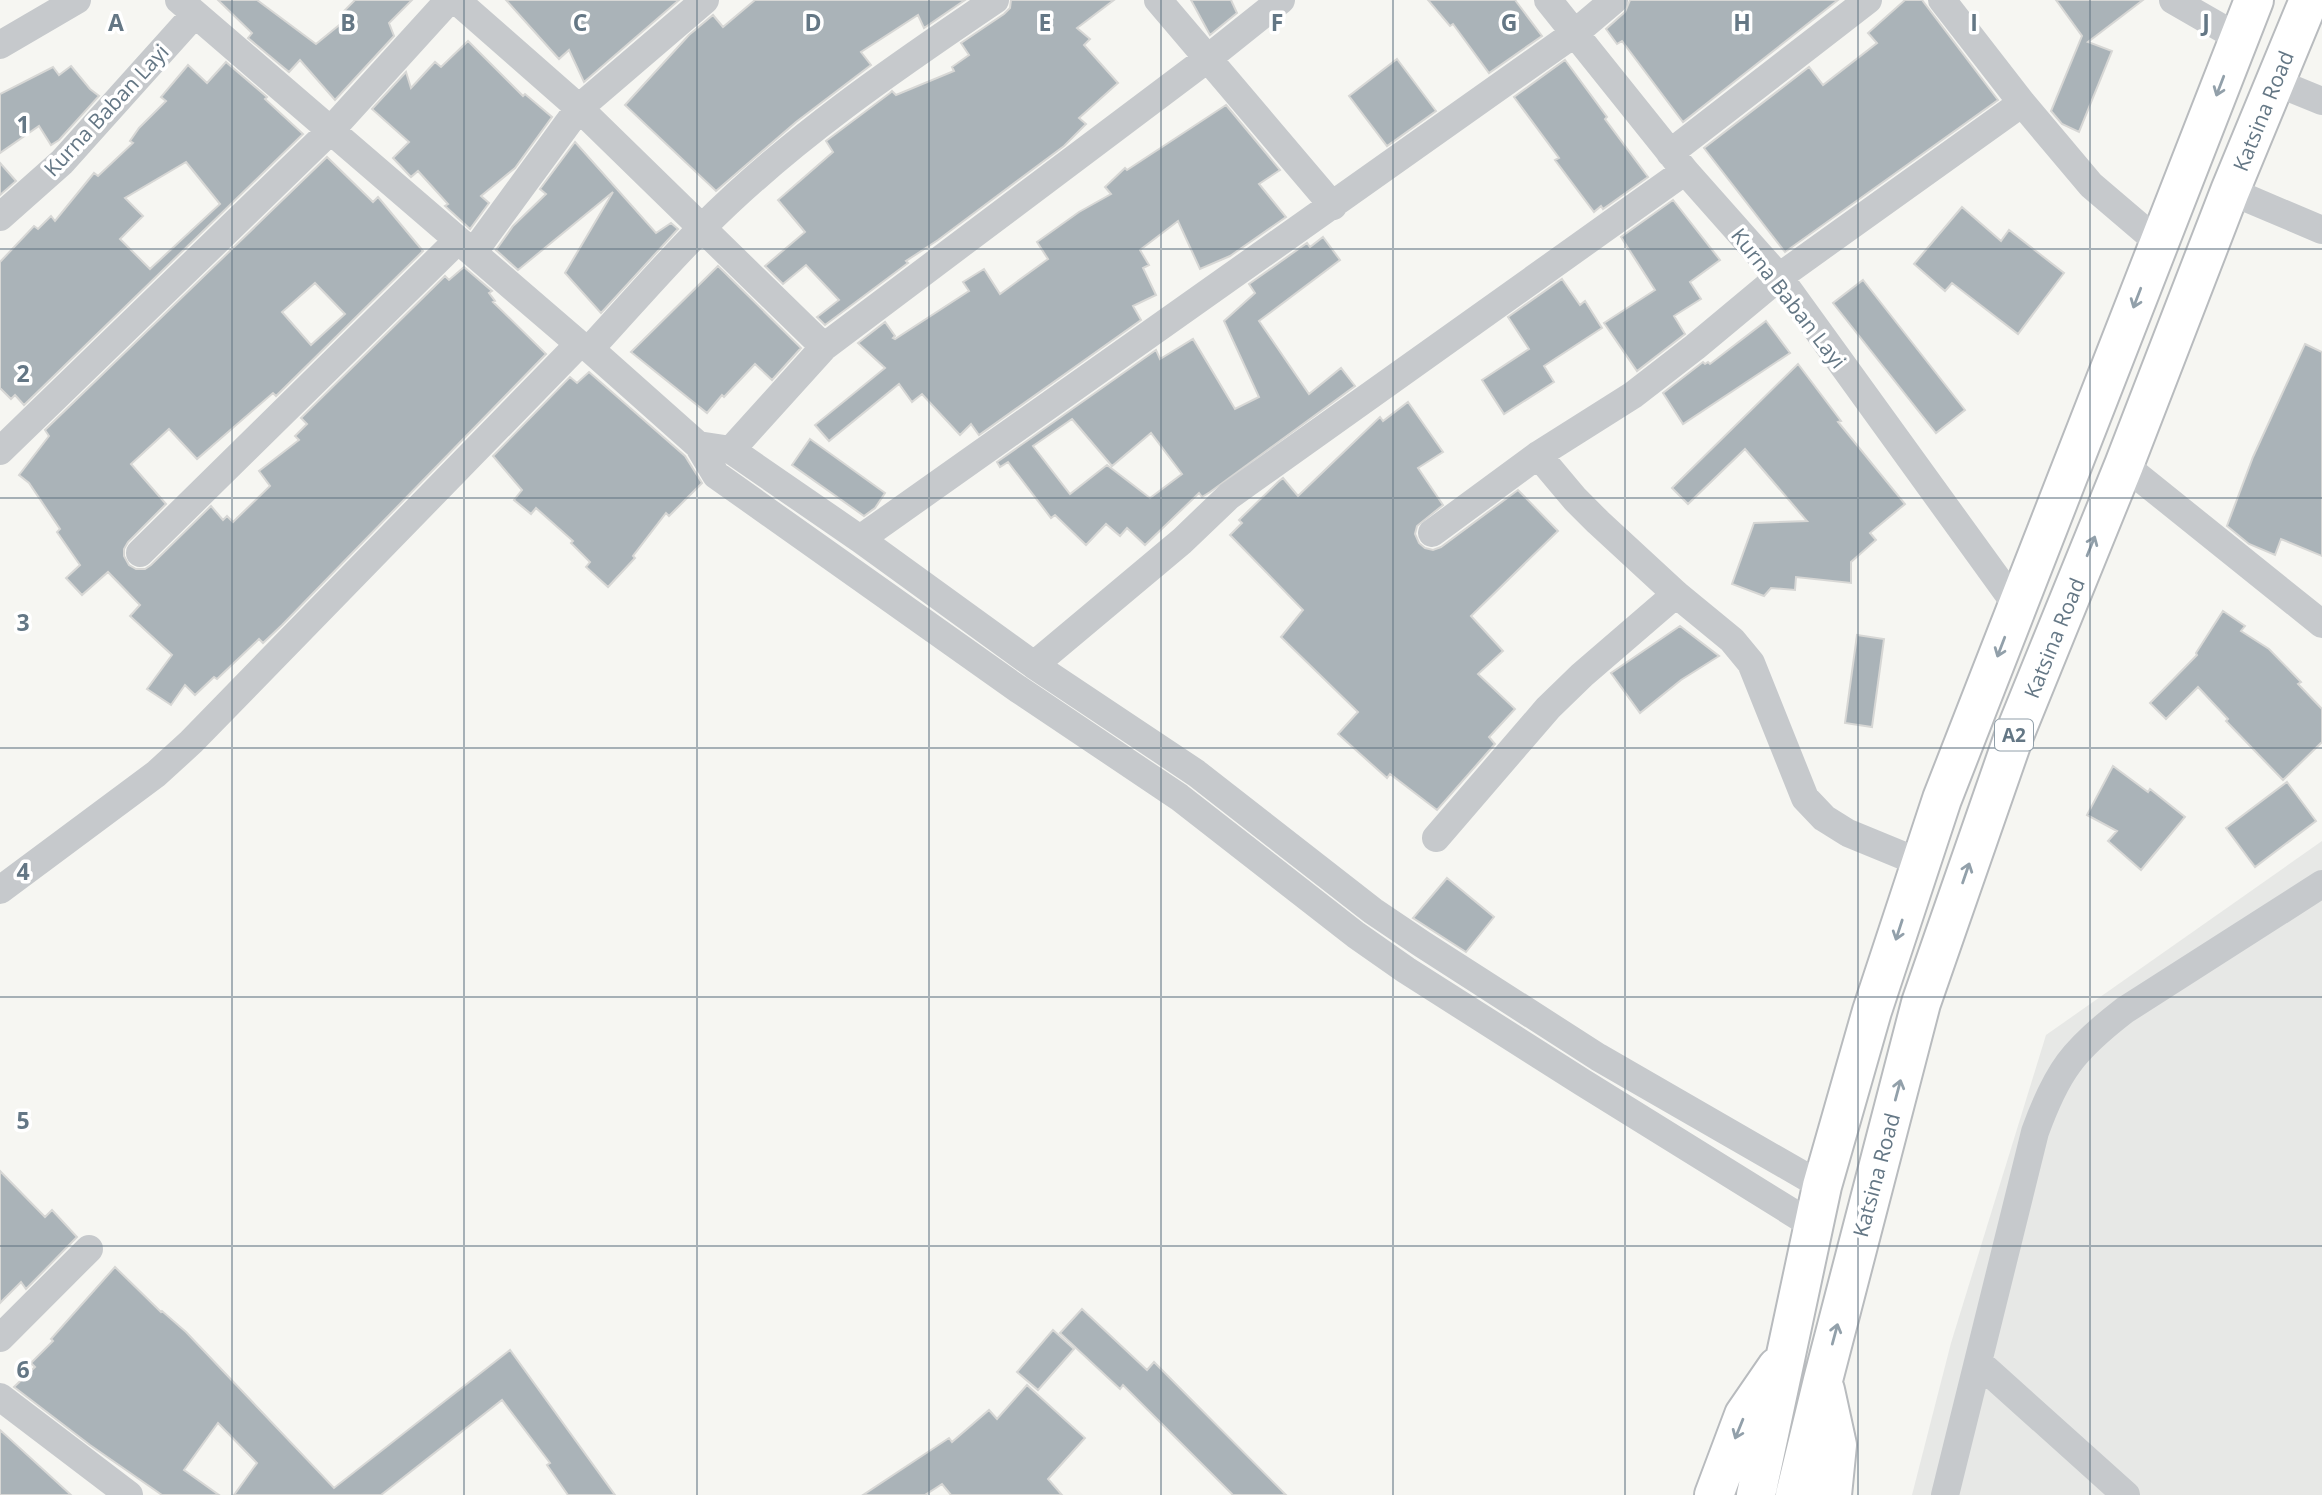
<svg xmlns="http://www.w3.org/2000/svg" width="2322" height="1495" viewBox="0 0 2322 1495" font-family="'Open Sans',sans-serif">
  <rect width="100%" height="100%" fill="#f6f6f2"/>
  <path fill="#e7e8e6" d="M2322,841V1495H1912L1951,1343L2046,1035Z"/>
  <path fill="#aab3b8" stroke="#d7d7d5" stroke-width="2" fill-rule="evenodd" d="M218,0H257L316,44L349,17L344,11L355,0H412L389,23L394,36L335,100L300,60L289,72L248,38L252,33Z
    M506,0H679L584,82L569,50L559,59Z
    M755,0H965L924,28L918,15L861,52L871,65L796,122L716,191L625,105L689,35L713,15L723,27Z
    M1011,0H1114L1077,28L1090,39L1084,45L1118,83L1079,118L1086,124L1064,146L938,240L906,261L908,263L825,325L817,317L839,300L806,265L783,284L765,266L805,232L778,200L833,152L826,141L890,93L892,91L896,95L954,71L952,67L969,55L961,43L1004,14L1010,8Z
    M1191,0H1231L1237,13L1210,35Z
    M1428,0H1515L1542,36L1489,73L1453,24L1450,26Z
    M1630,0H1838L1683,122L1622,41L1617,44L1606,29L1625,12Z
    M1905,0H1922L1998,100L1785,252L1704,148L1809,67L1823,85L1877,43L1868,33Z
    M2056,0H2143L2088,42L2112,51L2079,132L2062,124L2051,111L2082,36Z
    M468,41L523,96L525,94L552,117L515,168L481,196L489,203L470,229L445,206L448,204L418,171L411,177L393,158L409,142L372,109L406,72L411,88L435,62L441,67Z
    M1397,59L1436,111L1387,146L1349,96Z
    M1565,60L1607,117L1605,119L1648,177L1603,209L1601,206L1594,212L1555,160L1559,158L1514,97Z
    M226,62L267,97L265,99L303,134L24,405L15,395L11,399L0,388V262L34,226L38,229L51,216L55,221L94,173L98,176L133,143L130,141L139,128L166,101L161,97L188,65L207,83ZM186,162L220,204L150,269L120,239L143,216L125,198Z
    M71,66L90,89L99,96L59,140L51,145L39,126L0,153V94L53,67L59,75Z
    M1226,105L1280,170L1259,184L1286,217L1230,256L1200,269L1178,221L1140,250L1149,265L1143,268L1156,295L1133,306L1141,320L979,435L971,424L960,435L922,394L912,402L899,384L829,441L815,425L885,368L858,343L885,322L895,336L893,338L895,339L969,291L963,282L984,269L1000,294L1048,259L1037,242L1079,212L1111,194L1105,187L1125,168L1127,170Z
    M575,142L656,233L671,223L678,229L601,313L565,273L613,192L518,270L496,250L513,226L546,194L540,189Z
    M327,157L373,202L378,197L423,251L276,396L273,393L197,459L169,429L131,464L166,504L128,542L124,549V556L129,565L136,569H145L151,565L211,506L223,520L227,516L233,522L270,486L259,471L299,440L295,436L307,424L301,418L445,276L449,280L464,267L492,291L489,293L495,301L493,302L546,354L282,625L263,643L259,639L217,679L214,677L195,695L185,685L171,705L147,689L172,655L130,616L140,605L108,572L82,595L66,578L80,565L57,532L60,529L29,483L19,475L49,436L45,430ZM315,283L345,314L311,345L282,312Z
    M0,163L16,181L0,195Z
    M1673,200L1720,260L1690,282L1701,299L1674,316L1685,334L1637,371L1604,323L1655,290L1621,237Z
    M1962,207L2001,241L2009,230L2064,273L2018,334L1952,283L1945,291L1914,264Z
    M1323,237L1340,260L1259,321L1309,394L1341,368L1355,386L1210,492L1202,497L1199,493L1145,545L1127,528L1120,536L1106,524L1086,545L1055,515L1051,518L1008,462L1000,467L997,462L1156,350L1160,359L1193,339L1235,409L1259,397L1224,321L1255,293L1249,284L1307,243L1310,247ZM1072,419L1112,466L1151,433L1182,474L1150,498L1107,465L1070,494L1033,446Z
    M718,266L801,348L772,380L755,364L724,397L722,395L707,413L631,352Z
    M1562,279L1580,305L1585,301L1602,328L1544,366L1554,382L1504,414L1482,380L1529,349L1508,317Z
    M1863,280L1965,410L1936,433L1833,303Z
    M1766,321L1790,353L1683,424L1663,393L1703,362L1705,364L1708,362L1710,364Z
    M2305,344L2322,352V556L2281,539L2275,555L2249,544L2227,526L2253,457Z
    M1798,364L1841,421L1838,422L1905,504L1870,533L1876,540L1851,562V583L1796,577L1795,590L1771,588L1764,596L1732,584L1754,523L1807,521L1745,449L1688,504L1672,488Z
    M589,372L685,456L702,483L669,516L666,513L633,556L635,558L608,587L586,567L590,562L571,543L573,541L536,508L531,514L514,500L522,490L493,456L570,377L577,383Z
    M1408,402L1443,452L1418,468L1443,505L1417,526L1415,534L1419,543L1425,548L1433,550L1441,547L1518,490L1558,531L1471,616L1503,651L1478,674L1515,709L1489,737L1495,744L1437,810L1390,774L1387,778L1338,734L1358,712L1281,637L1303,610L1230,535L1242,523L1239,520L1278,482L1283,478L1298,496L1380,417L1383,421Z
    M810,439L885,493L875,508L864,516L792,465Z
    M2223,611L2245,626L2241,631L2269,649L2301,682L2298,684L2322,709V742L2283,780L2226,721L2228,719L2198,687L2166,719L2150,703L2197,655L2196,653Z
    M1680,626L1719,656L1681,680L1640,713L1611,673Z
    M1857,635L1884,639L1872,727L1845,723Z
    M2113,766L2148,792L2150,789L2185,817L2141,870L2108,841L2117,831L2087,815Z
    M2287,782L2316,821L2255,867L2226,828Z
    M1447,878L1494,917L1466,952L1413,918Z
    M0,1171L45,1217L52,1210L77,1237L26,1289L21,1282L0,1303Z
    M115,1267L161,1312L162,1311L186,1332L334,1488L510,1350L615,1495H568L547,1465L550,1463L502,1400L381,1495H234L257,1463L218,1423L184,1470L219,1495H162L90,1445L14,1387L35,1367L31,1363L53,1341L51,1339Z
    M1082,1309L1147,1370L1154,1362L1286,1495H1233L1123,1385L1120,1389L1060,1333Z
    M1053,1330L1074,1349L1038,1390L1017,1372Z
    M1027,1385L1085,1438L1048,1479L1062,1495H951L942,1484L925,1495H863L949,1438L952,1442L989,1410L997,1419Z
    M0,1430L71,1495H0Z"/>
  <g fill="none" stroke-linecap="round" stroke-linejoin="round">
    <g stroke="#b8bbbe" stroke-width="42">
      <path id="highway" d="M1825,1390L1837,1445L1832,1495
        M1714,1495L1744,1415L1777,1367
        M1756,1495L1822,1186L1872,1011L1942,799L2254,0
        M1795,1495L1823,1380L1921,1003L2015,733L2124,465L2230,191L2309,0"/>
    </g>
    <path stroke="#c6c9cc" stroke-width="28" d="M179,0L579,344L590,349L698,445L716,475L1018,689L1179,797L1356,935L1406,970L1582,1082L1814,1226
      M456,0L579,108L824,347
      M1158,0L1333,206
      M1548,0L1685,171L1779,277L2017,606
      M1942,0L2022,103L2091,185L2159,243
      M2173,0L2239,38
      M0,45L77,0
      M2275,82L2322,101
      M1670,153L1868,0
      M2230,191L2322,230
      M0,217L62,162L194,15
      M473,253L579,108L705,0
      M590,349C627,309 663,267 702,228C789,140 893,69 995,0
      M698,445L731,450L860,539L1034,665L1196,773L1373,911L1422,944L1598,1057L1822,1186
      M731,450L824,347L1207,59L1281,0
      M0,451L330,131L449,0
      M1538,455L1575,499L1598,522L1676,594L1732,640L1751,663L1805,798L1824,818L1848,833L1921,863
      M2124,465L2322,624
      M1432,533L1538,455L1633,395L1695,347L1779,277L2022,103
      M860,539L1575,33L1614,0
      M140,553L458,240
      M1034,665L1182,541L1229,496L1685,171
      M1436,838L1548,708L1582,675L1676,594
      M0,890L156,774L191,742L579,344
      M0,1338L89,1249
      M1978,1362L2126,1495
      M0,1397L129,1495
      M1945,1495L2035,1132C2057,1071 2073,1050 2125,1010L2322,884"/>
    <use href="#highway" stroke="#fff" stroke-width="38"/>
  </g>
  <defs><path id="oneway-shaft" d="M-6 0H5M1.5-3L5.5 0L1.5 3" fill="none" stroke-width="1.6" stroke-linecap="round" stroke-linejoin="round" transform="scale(1.75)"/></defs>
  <g stroke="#92a0aa">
    <use href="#oneway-shaft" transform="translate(2220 86) rotate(111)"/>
    <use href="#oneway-shaft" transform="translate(2137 298) rotate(111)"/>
    <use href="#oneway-shaft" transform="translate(2091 546) rotate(-68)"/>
    <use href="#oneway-shaft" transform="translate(2001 647) rotate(111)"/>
    <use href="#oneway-shaft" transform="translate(1966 873) rotate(-71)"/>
    <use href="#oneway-shaft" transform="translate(1899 930) rotate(108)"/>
    <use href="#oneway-shaft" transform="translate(1898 1090) rotate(-75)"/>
    <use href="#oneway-shaft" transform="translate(1835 1334) rotate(-75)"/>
    <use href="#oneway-shaft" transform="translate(1739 1429) rotate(112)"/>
  </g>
  <path fill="none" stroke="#647785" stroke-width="2" stroke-opacity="0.55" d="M232,0V1495M464,0V1495M697,0V1495M929,0V1495M1161,0V1495M1393,0V1495M1625,0V1495M1858,0V1495M2090,0V1495M0,249H2322M0,498H2322M0,748H2322M0,997H2322M0,1246H2322"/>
  <g text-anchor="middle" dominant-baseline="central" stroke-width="7" stroke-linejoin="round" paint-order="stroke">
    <rect fill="#fff" stroke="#92a0aa" stroke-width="2" x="1995" y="719.5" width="38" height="31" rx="5"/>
    <g font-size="19" font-weight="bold" fill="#647785">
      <text x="2014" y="735">A2</text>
    </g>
    <g font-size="21" fill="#647785" stroke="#fff">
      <text transform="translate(106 110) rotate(-47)">Kurna Baban Layi</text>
      <text transform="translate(2263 111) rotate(-68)">Katsina Road</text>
      <text transform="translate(1789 298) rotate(52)">Kurna Baban Layi</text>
      <text transform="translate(2054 638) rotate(-68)">Katsina Road</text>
      <text transform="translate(1876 1175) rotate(-75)">Katsina Road</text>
    </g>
  </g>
  <g font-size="23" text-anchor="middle" font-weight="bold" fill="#647785" stroke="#fff" stroke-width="7" stroke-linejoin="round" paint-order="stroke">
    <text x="116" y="31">A</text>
    <text x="348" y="31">B</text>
    <text x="580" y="31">C</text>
    <text x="813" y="31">D</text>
    <text x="1045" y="31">E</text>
    <text x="1277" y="31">F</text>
    <text x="1509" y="31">G</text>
    <text x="1742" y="31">H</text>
    <text x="1974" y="31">I</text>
    <text x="2206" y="31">J</text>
    <text x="23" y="133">1</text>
    <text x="23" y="382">2</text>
    <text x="23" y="631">3</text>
    <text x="23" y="880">4</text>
    <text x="23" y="1129">5</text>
    <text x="23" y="1378">6</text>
  </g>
</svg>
